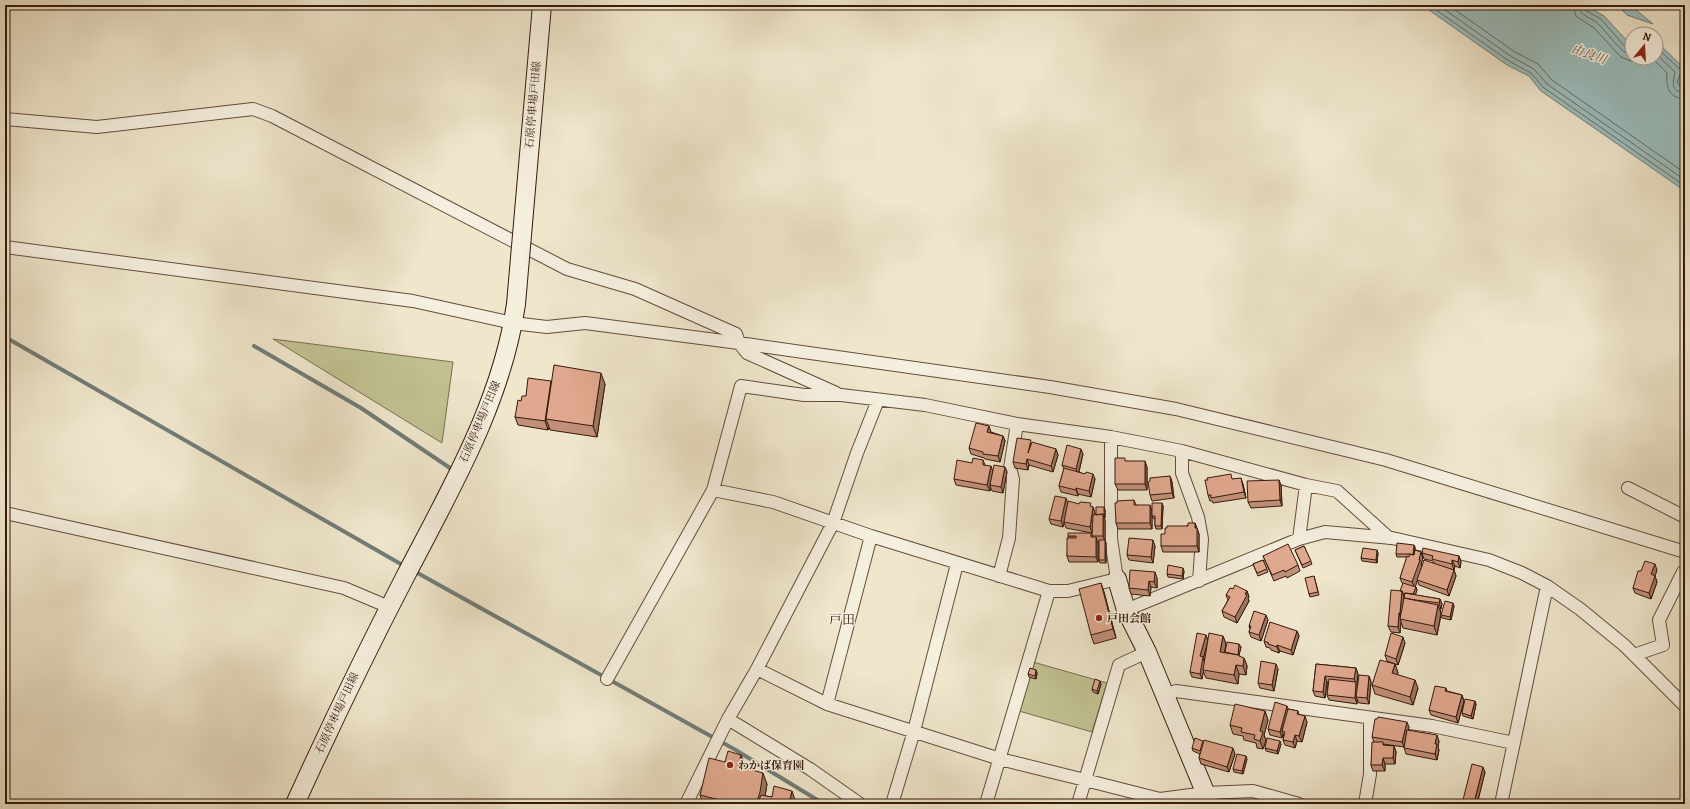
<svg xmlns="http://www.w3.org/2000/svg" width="1690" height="809" viewBox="0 0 1690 809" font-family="Alegreya,'Noto Serif JP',serif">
  <rect width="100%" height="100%" fill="#efe6cc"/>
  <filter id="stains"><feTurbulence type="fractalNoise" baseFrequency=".005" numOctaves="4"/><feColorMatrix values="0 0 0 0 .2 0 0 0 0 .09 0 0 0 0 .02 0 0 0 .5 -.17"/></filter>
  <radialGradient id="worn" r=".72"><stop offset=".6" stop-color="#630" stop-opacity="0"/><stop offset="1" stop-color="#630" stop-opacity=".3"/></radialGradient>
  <path fill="#c1c292" stroke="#7b6e4f" d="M273,339L453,362L442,443Z
    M1033,662L1107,683L1092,732L1019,711Z"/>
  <path fill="#9bbebe" stroke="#727c77" d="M1422,5H1585L1604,16L1632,46V58H1656V45H1660L1685,69V75L1681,81L1685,85V191L1541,91L1529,76L1507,65Z
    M1617,5H1630L1653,24L1627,15Z"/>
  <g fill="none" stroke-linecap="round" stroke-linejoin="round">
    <path stroke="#686c65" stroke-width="1" d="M1429,5L1509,61L1531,73L1544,88L1685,186
      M1438,5L1512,57L1534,69L1547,84L1685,180
      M1448,5L1515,52L1538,64L1552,80L1685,173
      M1573,5L1576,16L1594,28L1621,57L1631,61L1641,58
      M1579,5C1579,14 1586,16 1593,20C1605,27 1619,54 1632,55
      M1584,5L1585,10L1601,19L1627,49L1632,50
      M1656,49L1659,50L1682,71L1677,82L1681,87L1685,88
      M1656,54L1675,72C1673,82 1670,92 1685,93
      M1649,58L1654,60L1667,73C1666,86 1668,98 1685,99"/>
    <path stroke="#727c77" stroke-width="4" d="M5,337L406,567
      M254,346L361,408L450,468
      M414,571L734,749L824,804"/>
    <g stroke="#644c3c" stroke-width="14">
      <path id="street" d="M5,119L97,127L253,109L272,116L567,269L635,289L736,334L739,343L747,353L836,393
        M5,247L413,301L513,323L547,327L585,323L739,343L1050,387L1176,409L1386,460L1685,552
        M1182,451V473L1198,517L1202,539L1199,581
        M1628,488L1685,517
        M713,490L773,502L871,536L1049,591H1068L1117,579L1111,539V437
        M5,513L344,588L389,607
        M1299,539L1306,485
        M999,576L1009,538L1013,479L1010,468L1017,424
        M1126,610L1299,539L1325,532L1392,538L1489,560L1522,573L1547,586L1580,609L1624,645L1685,706
        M1634,655L1663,645L1659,620L1683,572H1685
        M757,669L827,704L1000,759L1085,780L1160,799L1206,793L1253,791L1299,804
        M607,679L713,490L741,386L804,395H841L925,405L1017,424L1111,437L1182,451L1306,485L1337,491L1389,538
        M1165,695L1176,691L1432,726L1514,743
        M827,704L871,536
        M728,719L810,769L860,804
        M686,804L728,719L757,669L833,523L857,453L878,400
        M892,804L914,731L957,564
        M986,804L1049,591
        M1078,804L1119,665L1147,652
        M1365,804L1370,774V719
        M1501,804L1547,586"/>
    </g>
    <g stroke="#35190c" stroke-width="20">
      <path id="secondary" d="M1117,579L1126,610L1147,652L1210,804
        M295,804C330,727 366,652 405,577C450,490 502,402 516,304"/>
    </g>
    <use href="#street" stroke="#f5efde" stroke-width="12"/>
    <use href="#secondary" stroke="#f5efde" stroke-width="18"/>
    <g stroke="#35190c" stroke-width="20" stroke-linecap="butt">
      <path id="secondary-bridge" d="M516,304L542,5"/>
    </g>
    <use href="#secondary-bridge" stroke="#f5efde" stroke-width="18"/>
  </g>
  <path fill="#c1907a" stroke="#35190c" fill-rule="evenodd" d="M605,384L597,437L550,430L549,427L548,430L518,425L515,417L521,401L526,396Z
    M991,432L1003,436L1005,441L1000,462L985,459L984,458L971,454L969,448Z
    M1032,443L1056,449L1058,455L1053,472L1029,465L1028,470L1015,468L1013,462Z
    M1083,454L1079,472L1095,479L1091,497L1078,494V496L1061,492L1059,486L1064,469L1062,465Z
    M983,460L985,465L993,471L1005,467L1007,472L1003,493L992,491L990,486V491L956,485L954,479L972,463Z
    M1127,461L1147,467V490H1118L1115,484Z
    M1170,476L1172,482L1174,498L1152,501L1150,495Z
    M1233,479L1243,484L1246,498L1213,503L1212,501H1210L1208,495Z
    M1281,485L1282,506L1251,508L1248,502Z
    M1134,500L1136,505L1152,511V529H1118L1116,523Z
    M1068,503L1093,507L1095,513V515H1096L1104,507L1105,510V518H1104L1105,520V540L1106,543V563H1100L1099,560V542H1098V562H1069L1067,556L1068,538V536H1092V528V533L1066,528L1064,522L1066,512L1063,527L1051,524L1049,519Z
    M1162,503L1163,506L1162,529H1156L1155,526V519H1154L1152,516Z
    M1195,523L1199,534V552H1163L1161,546L1165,534Z
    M1155,546L1153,563L1129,560L1127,555Z
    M1304,546L1312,564L1303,568L1295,550Z
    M1415,547V553L1421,552L1423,558L1421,564L1422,566L1434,563L1433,561L1424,559L1422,553L1459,556L1461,562L1460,568L1455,566L1454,570L1450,569L1454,570L1456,576L1449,596L1419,585L1417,580L1415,587H1416L1417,590L1415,595L1440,599L1442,604L1441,609H1440L1441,613L1454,606L1451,620L1442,618L1441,616L1437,635L1403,628L1401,622L1400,633L1391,632L1388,626L1403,584L1402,583L1400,578L1407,557H1397L1396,554Z
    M1378,553L1377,563L1362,561L1361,558Z
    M1263,556L1298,565L1300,571L1287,578L1286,576L1274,581Z
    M1263,560L1268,572L1258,576L1253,564Z
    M1657,570L1655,576L1657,582L1651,599L1635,593L1633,588L1641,571Z
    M1184,571L1183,579L1168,577L1167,574Z
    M1314,576L1319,595L1310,597L1309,594Z
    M1157,578V588L1151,587L1150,596L1131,594L1129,588Z
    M1101,583L1104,592L1116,638L1094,644L1091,635Z
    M1233,589L1247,591L1249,597L1248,598L1249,601L1237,623L1224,617L1222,611L1228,600L1226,595Z
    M1268,620L1261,641L1251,637L1249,632L1250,629L1249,626Z
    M1297,631L1299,636L1293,655L1280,651L1279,653L1271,650L1270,648L1266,647L1264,641Z
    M1206,635L1208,641L1223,636L1226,644L1224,652L1241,647L1239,655V657L1244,658L1247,666L1246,675L1239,674L1238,684L1206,678L1203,671L1202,679L1192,677L1190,672ZM1208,642L1204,662L1203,659Z
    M1405,643L1398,665L1387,661L1385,655Z
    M1316,664L1356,668L1358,674L1357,683L1358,685L1369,676L1371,682L1369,704L1359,703L1357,699V704L1329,700L1327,695L1328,682H1327L1325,698L1315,696L1313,691Z
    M1395,664L1398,673L1397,674L1418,688L1413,705L1375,694L1372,685Z
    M1278,669L1274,691L1260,688L1258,683Z
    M1036,670L1037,673L1036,679L1029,677L1028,674Z
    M1101,684L1098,694L1093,692L1092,689Z
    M1446,688L1447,691L1462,695L1464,701L1458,723L1431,715L1429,710Z
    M1476,704L1473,719L1463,716L1462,713Z
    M1288,709L1298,711L1299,715L1307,722L1302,742L1297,741L1295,748L1285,745L1283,740L1284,737L1283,734L1282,738L1270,735L1268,729Z
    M1265,711L1268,720L1264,735L1266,740L1263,749L1257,748L1256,743L1244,740L1243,736L1233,734L1230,725Z
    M1409,727L1408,730L1439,741L1438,747L1439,750L1437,760L1406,754L1404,747L1383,744L1384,745L1394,746L1396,752L1395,764H1385V771H1373L1371,765L1374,742L1372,737Z
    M1204,743L1235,754L1229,772L1201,764L1199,758L1200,754L1193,751L1192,748Z
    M1281,744L1278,754L1266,751L1265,748Z
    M741,755L745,766V768L767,784L765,796L772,797L795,800L807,804H703L700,795L725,762Z
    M1247,759L1243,774L1234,772L1233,769Z
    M1485,772L1477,804H1465L1463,800Z"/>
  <path fill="#9d7663" stroke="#35190c" d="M601,373L605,384L597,437L593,426Z
    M551,381L546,419L549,427L548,430L545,421Z
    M989,426L991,432L989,437L987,432Z
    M1003,436L1005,441L1000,462L998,456Z
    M1056,449L1058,455L1053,472L1051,466Z
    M1081,449L1083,454L1078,475L1076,469Z
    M1027,459L1029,465L1028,470L1026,464Z
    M1145,461L1147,467V490L1145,484Z
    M991,466L993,472L990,485V491L987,485Z
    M1005,467L1007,472L1003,493L1001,487Z
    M1093,474L1095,479L1091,497L1089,491Z
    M1170,476L1172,482L1174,498L1172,493Z
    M1241,478L1243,484L1246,498L1244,492Z
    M1279,480L1281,485L1282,506L1280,500Z
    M1076,488L1078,494V496L1076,490Z
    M1066,498L1068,504L1063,527L1061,521Z
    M1162,503L1163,506L1162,529L1161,526Z
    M1150,505L1152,511V529L1150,523Z
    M1093,507L1095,513L1092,533L1090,527Z
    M1104,507L1105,510V518L1104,516Z
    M1103,514L1105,520V542L1103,536Z
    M1195,523L1199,534V552L1197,546Z
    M1096,537L1098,543V562L1096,557Z
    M1105,540L1106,543V563L1105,560Z
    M1153,540L1155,546L1153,563L1151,557Z
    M1414,545L1415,547L1414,558L1413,555Z
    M1377,550L1378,553L1377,563L1376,560Z
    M1421,552L1423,558L1421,564L1422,566L1415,588L1412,582Z
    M1459,556L1461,562L1460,568L1458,562Z
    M1452,560L1455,566L1454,570L1452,564Z
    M1655,564L1657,570L1655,576L1657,582L1651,599L1649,593L1651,574Z
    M1183,568L1184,571L1183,579L1182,576Z
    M1454,570L1456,576L1449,596L1447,590Z
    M1155,572L1157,578V588L1154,582Z
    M1149,581L1151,587L1150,596L1148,590Z
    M1101,583L1104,592L1116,638L1113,629Z
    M1416,587L1417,590L1414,599L1412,596Z
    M1247,591L1249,597L1248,598L1249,601L1237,623L1235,617Z
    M1402,591L1404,597L1402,619L1400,613Z
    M1440,599L1442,604L1441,609L1439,603Z
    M1453,603L1454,606L1451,620L1450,617Z
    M1438,605L1441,613L1437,635L1434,626Z
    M1399,613L1401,619H1400L1401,622L1400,633L1398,627Z
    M1266,615L1268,620L1261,641L1259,635Z
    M1297,631L1299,636L1293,655L1291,650Z
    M1206,635L1208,641L1203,659L1205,663L1202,679L1200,674V656Z
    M1223,636L1226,644L1223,660L1220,652Z
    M1403,637L1405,643L1398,665L1396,659Z
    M1239,644L1241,647L1239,655L1242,664L1238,655Z
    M1277,645L1280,651L1279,653L1277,647Z
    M1244,658L1247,666L1246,675L1243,666Z
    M1276,664L1278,669L1274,691L1272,685Z
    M1395,664L1398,673L1395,681L1392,673Z
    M1236,665L1239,674L1238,684L1234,675Z
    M1356,668L1358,674L1357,683L1359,688L1356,697L1357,699V704L1355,698L1356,684L1354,679Z
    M1036,670L1037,673L1036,679L1035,676Z
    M1325,676L1327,682L1325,698L1323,692Z
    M1369,676L1371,682L1369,704L1367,698Z
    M1415,680L1418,688L1413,705L1410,697Z
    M1100,681L1101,684L1098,694L1097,691Z
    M1462,695L1464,701L1458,723L1456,717Z
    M1475,701L1476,704L1473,719L1471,716Z
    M1287,706L1289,711L1282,731L1283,734L1282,738L1280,732Z
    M1265,711L1268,720L1264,735L1266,740L1263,749L1260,741V731Z
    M1305,716L1307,722L1302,742L1299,736Z
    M1407,722L1409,727L1404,747L1402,742Z
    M1295,735L1297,741L1295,748L1293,742Z
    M1437,735L1439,741L1438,747L1439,750L1437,760L1435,754V744Z
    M1280,741L1281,744L1278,754L1277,751Z
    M1394,746L1396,752L1395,764L1393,758Z
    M1233,748L1235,754L1229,772L1227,767Z
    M741,755L745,766L743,778L738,766Z
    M1246,756L1247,759L1243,774L1242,771Z
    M1383,758L1385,764V771L1382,765Z
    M1483,767L1485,772L1477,804H1474V803Z
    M763,773L767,784L764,802L759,800L761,804H756Z
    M792,791L795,800L790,799Z"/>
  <path fill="#e0a88e" stroke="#35190c" d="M554,365L601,373L593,426L546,419Z
    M528,378L551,381L545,421L515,417L518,400L521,401L522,396H526Z
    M976,423L989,426L987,432L1003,436L998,456L983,454V452L969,448Z
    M1017,438L1031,440L1028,453L1032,442L1056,449L1051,466L1027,459L1026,464L1013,462Z
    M1067,445L1081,449L1076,469L1062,465Z
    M973,458L983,460V465L991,466L987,485L954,479L957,460L972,463Z
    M1115,458H1125V461H1145V484H1115Z
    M994,465L1005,467L1001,487L990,485Z
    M1064,468L1085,474L1086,472L1093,474L1089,491L1076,488V490L1059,486Z
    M1231,474L1232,479L1241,478L1244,492L1211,498V495H1208L1205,480H1208L1207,478Z
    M1170,476L1172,493L1150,495L1148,482L1150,481V478Z
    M1279,480L1280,500L1248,502L1247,481Z
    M1055,496L1066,498L1061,521L1049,519Z
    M1134,500V505H1150V523H1116L1115,503H1117V501Z
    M1068,501L1079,504L1080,502L1091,503L1090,506L1093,507L1090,527L1064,522Z
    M1152,503H1162L1161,526H1155V516H1152Z
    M1096,507H1104V516H1103V514L1096,515Z
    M1103,514V536H1092L1093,515Z
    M1188,523H1195V528H1197V546H1161V534H1165V528H1167V526H1188Z
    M1068,533H1091V537H1096V557L1067,556V538H1076V536H1068Z
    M1129,538L1153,540L1151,557L1127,555Z
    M1099,540H1105V560H1099Z
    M1397,543L1414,545L1413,555L1410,554H1396Z
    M1288,544L1298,565L1285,572L1284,570L1272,575L1263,556Z
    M1304,546L1311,561L1302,565L1295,550Z
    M1363,548L1377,550L1376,560L1361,558Z
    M1423,548L1459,556L1458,562L1452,560V564L1432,559L1433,556L1422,553Z
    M1415,550L1421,552L1419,560H1420L1412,582L1400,578L1407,556L1409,557L1410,554L1414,555Z
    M1263,560L1267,569L1257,573L1253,564Z
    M1424,560L1454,570L1447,590L1417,580Z
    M1645,561L1655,564L1651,574L1655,576L1649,593L1633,588L1638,571H1641Z
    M1168,565L1183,568L1182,576L1167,574Z
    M1130,570L1155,572L1154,582L1149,581L1148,590L1129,588Z
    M1314,576L1318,592L1309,594L1305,578Z
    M1101,583L1113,629L1091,635L1079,589Z
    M1403,583L1416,587L1413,594L1405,593V594L1403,593L1402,591H1400Z
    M1235,585L1247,591L1245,594L1247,595L1235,617L1222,611L1230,597L1226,595L1230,588L1233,589Z
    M1391,590L1402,591L1400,613H1399L1398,627L1388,626Z
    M1405,593L1440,599L1439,603L1416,600L1404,598Z
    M1404,598L1438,605L1434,626L1400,619Z
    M1445,601L1453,603L1450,617L1441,615Z
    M1254,611L1266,615L1259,635L1249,632L1251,626H1249Z
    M1270,622L1297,631L1291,650L1277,645V647L1268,644L1269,643L1264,641Z
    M1197,633L1206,635L1200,656L1203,657L1200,674L1190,672Z
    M1209,633L1223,636L1220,652L1239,655V656L1244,658L1243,666L1236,665L1234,675L1203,670Z
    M1391,633L1403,637L1396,659L1385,655Z
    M1227,642L1239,644L1238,655L1225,652Z
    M1380,660L1395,664L1392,673L1415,680L1410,697L1372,685Z
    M1261,661L1276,664L1272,685L1258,683Z
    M1316,664L1356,668L1354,679L1325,676L1323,692L1313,691Z
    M1030,668L1036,670L1035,676L1028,674Z
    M1359,675L1369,676L1367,698L1356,697Z
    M1095,679L1100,681L1097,691L1092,689Z
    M1329,679L1356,682L1355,698L1327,695Z
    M1435,686L1446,688L1445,691L1462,695L1456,717L1429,710Z
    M1465,699L1475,701L1471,716L1462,713Z
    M1275,702L1287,706L1280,732L1268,729Z
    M1235,704L1265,711L1260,731L1263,732L1260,741L1254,739L1255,735L1241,732L1242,728L1230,725Z
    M1288,709L1298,711L1297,714L1305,716L1299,736L1295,735L1293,742L1283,740L1285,732L1282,731Z
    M1378,717L1407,722L1402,742L1372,737L1375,719H1377Z
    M1407,730L1437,735L1435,744H1437L1435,754L1404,748Z
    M1195,738L1203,741L1200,751L1192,748Z
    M1267,738L1280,741L1277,751L1265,748Z
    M1204,740L1233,748L1227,767L1199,758Z
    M1372,742H1383V745L1394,746L1393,758H1383L1382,765H1371Z
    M728,751L741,755L738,766L763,773L760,792L756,804H736L700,795L709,758L725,762Z
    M1237,754L1246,756L1242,771L1233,769Z
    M1472,764L1483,767L1474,803L1463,800Z
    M774,786L792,791L790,799L807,803L806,804H771V803L759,800L761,795L772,797Z"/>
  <g fill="#8f2418" stroke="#f5efde" stroke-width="1.5">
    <circle cx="1099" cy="618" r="4"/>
    <circle cx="730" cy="765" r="4"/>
  </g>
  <g text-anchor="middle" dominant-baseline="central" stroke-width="3" stroke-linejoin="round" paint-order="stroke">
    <g font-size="11" fill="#35190c" stroke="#f5efde">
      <text transform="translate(533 105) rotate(-85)">石原停車場戸田線</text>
      <text transform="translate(480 422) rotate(-67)">石原停車場戸田線</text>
      <text transform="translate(337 713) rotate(-65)">石原停車場戸田線</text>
    </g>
    <g font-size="11" font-weight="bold" fill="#35190c" stroke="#f5efde" text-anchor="start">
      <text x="1107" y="618">戸田会館</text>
      <text x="738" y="765">わかば保育園</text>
    </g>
    <g font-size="12" font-style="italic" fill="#59534a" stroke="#f5efde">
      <text transform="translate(1589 54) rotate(20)">由良川</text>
    </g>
    <g font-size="13" fill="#35190c" stroke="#f5efde">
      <text x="842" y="619">戸田</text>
    </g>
  </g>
  <rect width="1690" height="809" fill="none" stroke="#efe6cc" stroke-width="20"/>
  <rect x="6" y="6" width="1678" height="797" fill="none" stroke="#35190c" stroke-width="2"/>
  <rect x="10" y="10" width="1670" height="789" fill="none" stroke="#35190c"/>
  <g transform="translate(1644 46) rotate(18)"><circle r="19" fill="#f5efde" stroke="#a8998a"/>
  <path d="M0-3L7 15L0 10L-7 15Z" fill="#8f2418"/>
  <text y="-6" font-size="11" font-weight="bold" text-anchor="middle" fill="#35190c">N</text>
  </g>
  <rect width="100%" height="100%" filter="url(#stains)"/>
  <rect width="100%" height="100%" fill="url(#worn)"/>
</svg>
